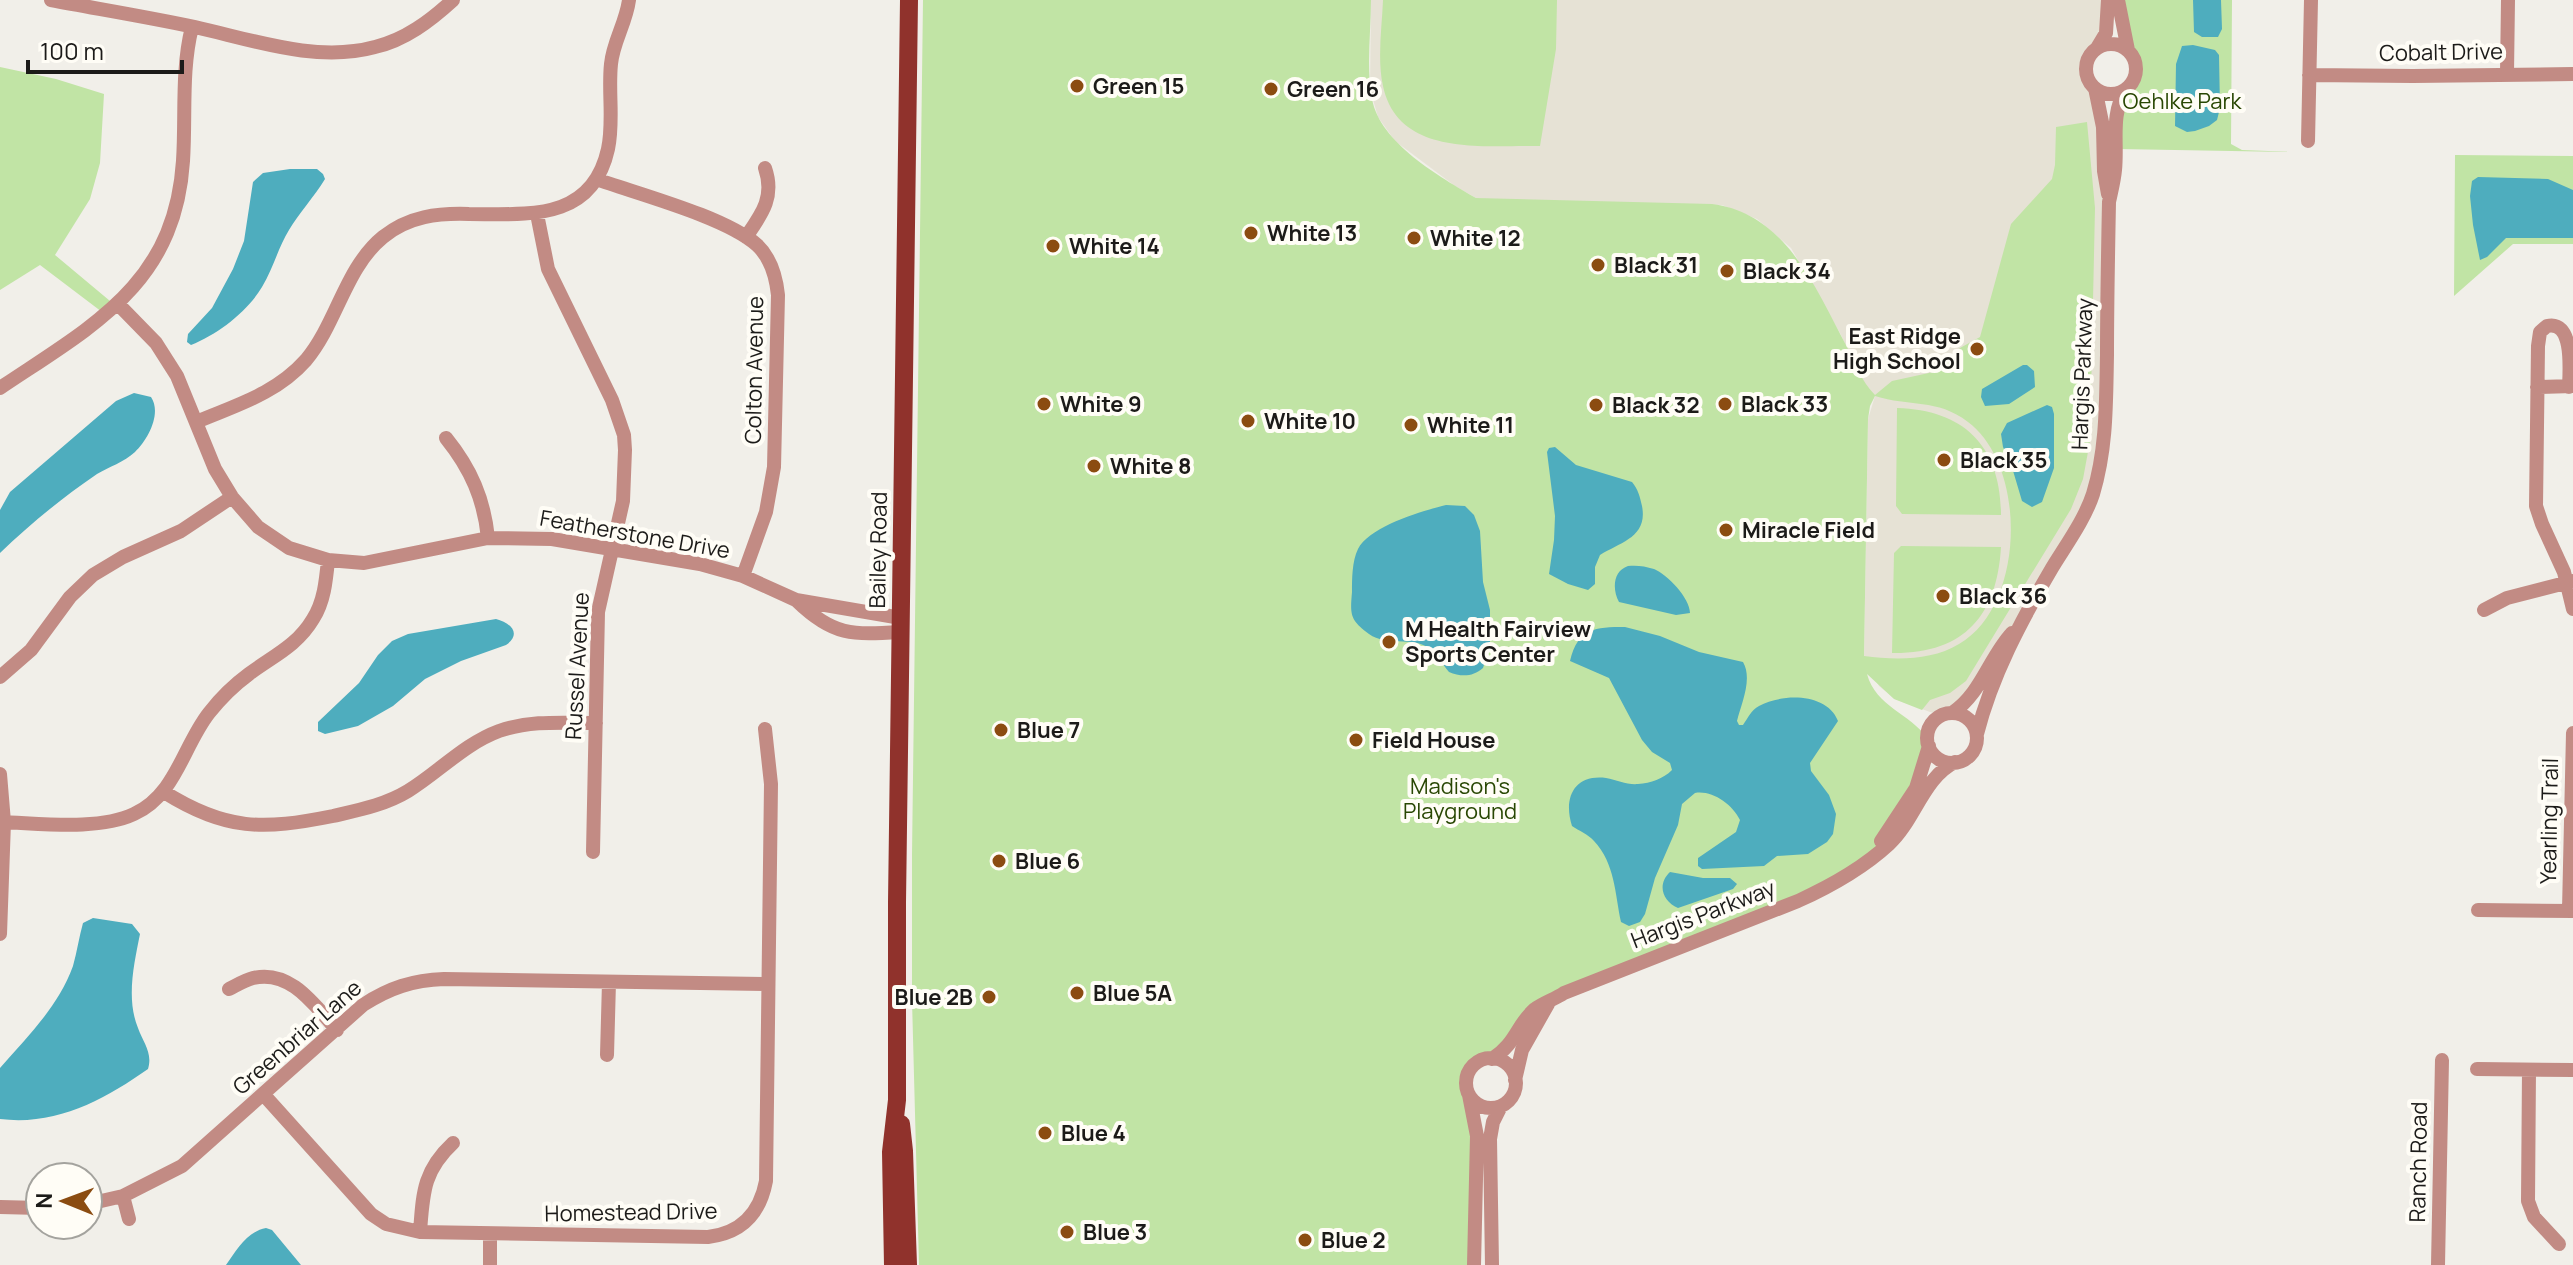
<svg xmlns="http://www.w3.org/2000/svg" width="2573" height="1265" viewBox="0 0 2573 1265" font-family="Manrope,sans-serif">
  <rect width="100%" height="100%" fill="#f1efe9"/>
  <path fill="#e6e2d5" d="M1371,0H2108L2097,48L2091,54L2086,68L2090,82L2095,88L2103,127L2106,420L2092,497L2020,624L1952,713L1943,715L1930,712L1895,699L1879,686L1864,659L1868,419L1875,396L1862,381L1841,335L1791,248L1757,219L1722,205L1494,200L1476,198L1455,186L1395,141L1378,117L1370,89Z"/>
  <path fill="#c1e4a5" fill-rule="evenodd" d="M923,0H1371C1371,32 1366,67 1372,99C1380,143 1440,177 1476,198L1712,204C1786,213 1816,289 1847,347C1856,364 1861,381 1875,395L1892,381L1938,371L1960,348L1980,337L2011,224L2052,179L2055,165L2056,127L2087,122L2095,208L2090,441L2083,479L2071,509L1966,681L1950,693L1930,700L1922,710L1894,699L1867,674C1876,707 1910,713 1928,739L1925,763L1870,858L1859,869L1575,988L1492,1059L1474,1065L1466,1083L1473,1107L1474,1265H919L912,1000V855ZM1875,396C1909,407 1937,398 1968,422C2028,467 2025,606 1959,644C1931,661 1895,660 1864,656L1868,419L1870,406Z
    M1383,0H1557L1556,49L1540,146C1486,145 1398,158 1383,86C1377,59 1382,27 1383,0Z
    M2121,0H2232L2231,144L2242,150L2294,152L2118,149V122L2140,72Z
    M0,67L56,79L104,94L100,163L90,199L55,255L116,306L106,315L40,265L0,290Z
    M2455,155L2573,156V244H2513L2454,296Z
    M1897,408C1965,410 2001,447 2001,515L1902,514L1896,506Z
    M1901,546L2001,547C1997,616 1964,654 1892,653L1894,553Z"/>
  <path fill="#4eadbe" d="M2193,0H2221L2222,29L2218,37H2202L2194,32Z
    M2193,45L2215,50L2219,55L2220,108L2217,120L2209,126L2195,131L2187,132L2175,126L2176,64L2182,46Z
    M290,169H317L323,174L325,179C314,197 299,213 289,230C278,248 273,269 262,287C247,312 218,334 191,345L187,342L188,334L212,308L233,269L244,241L253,182L263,173Z
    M2478,177L2548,179L2573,190V238H2506L2487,257L2480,260L2473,225L2470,196L2472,181Z
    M2023,365H2027L2034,371L2035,387L2009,404L1985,406L1981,397L1982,389Z
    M134,393L151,397C162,413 148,440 135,452C124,462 109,467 97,474C62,498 30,524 0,553V510L10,492L116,401Z
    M2047,405L2052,407L2054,414V468L2042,502L2032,507L2022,501L2011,464L2003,447L2001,434L2007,423Z
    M1555,447L1576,465L1632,482C1638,489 1640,497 1642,506C1648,537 1621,542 1600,555L1595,567V584L1588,590L1568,584L1549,574L1554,540L1555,516L1547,452L1549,448Z
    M1446,505L1465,506L1474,515L1480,531L1483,582L1490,610V646L1483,668C1473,677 1461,677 1449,672C1442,664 1438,654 1429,648C1411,636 1387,647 1369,634C1350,620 1350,615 1352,592C1352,579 1352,561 1358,549C1370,526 1422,511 1446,505Z
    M1628,566C1636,565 1645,566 1654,569C1667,574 1690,598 1690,613L1676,615L1619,602C1612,589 1613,571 1628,566Z
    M496,619C509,622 523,633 506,645L461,661L425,679L393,706L358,726L325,734L318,731V722L359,683L378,655L392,641L408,634Z
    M1625,627L1660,636L1699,652L1743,662C1753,679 1741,704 1737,721L1739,725H1743C1748,718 1751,710 1759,706C1783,693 1827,693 1838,721L1810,763L1811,771L1829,795L1836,814L1833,834L1827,842L1808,854L1777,856L1764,866L1702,869L1698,866V858L1736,832L1740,820C1732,804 1712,790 1695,793L1682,804L1678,825L1655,878L1645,914L1640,922L1629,926L1621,922C1615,894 1615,863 1594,841C1588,834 1579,831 1572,826C1563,798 1574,774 1606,778C1617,780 1627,785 1638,784C1651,783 1663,779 1672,770L1670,763L1652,752L1642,740L1609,678L1570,661C1578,628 1595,627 1625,627Z
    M1670,872L1703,878H1730L1737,884L1733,889L1678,908C1662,901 1657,884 1670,872Z
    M93,918L132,924L140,934C134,964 126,999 138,1028C143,1042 153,1053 148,1069C104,1100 56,1126 0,1119V1068C28,1036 58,1007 73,966C77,952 79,937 83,923Z
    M266,1228L272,1230L301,1265H226C237,1250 246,1232 266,1228Z"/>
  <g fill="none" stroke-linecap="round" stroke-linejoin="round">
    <path stroke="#c28b84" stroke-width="14" d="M51,0C99,9 148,17 195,27C253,40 317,63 375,47C405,40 430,21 453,0
      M2118,0L2128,50
      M2086 69a25 25 0 1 1 50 0a25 25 0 1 1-50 0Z
      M2097,48L2106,33L2108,0
      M2507,73L2508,0
      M2309,75L2413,76L2573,74
      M2095,88L2103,127L2104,171L2108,194
      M2308,141L2311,0
      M596,179C638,194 726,217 757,245C771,258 776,276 778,295L774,467L766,512L743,576
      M537,214L548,269L612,400L624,435L625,450L623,501L598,612L593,852
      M746,237C762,214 775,197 765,168
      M118,304L156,343L177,376L215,469L232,497L258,527L289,548L328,560L364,563L488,538L552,539L700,564L743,576L796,600L901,618
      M2537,387L2573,386
      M2569,387C2570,366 2573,320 2547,326L2540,332L2538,346L2536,506L2542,524L2564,572L2573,609
      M0,388C92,326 175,285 183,161C186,115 181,71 192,27
      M196,422C236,405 276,394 306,360C337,323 345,268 383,237C409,216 438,213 469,214C527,214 592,222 608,149C614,122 608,92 611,64C613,42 626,23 629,0
      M446,438C471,469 484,499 488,538
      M797,601C833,636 852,635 901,632
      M2484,610L2507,598L2573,581
      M0,677L31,650L70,597L93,575L123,557L181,531L232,497
      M1952,713C1981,694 1989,658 2012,633
      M1927 738a25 25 0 1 1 50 0a25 25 0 1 1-50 0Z
      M1977,734C1992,675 2021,621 2052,568C2066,545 2085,519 2093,494C2107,448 2106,401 2107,355C2107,304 2108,253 2109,202C2111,192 2114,181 2115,170C2118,142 2110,115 2126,89
      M0,774L4,822L0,934
      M164,792C226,831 263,830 333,816C359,810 385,805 408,791C439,772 464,744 499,731C531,720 563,723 596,723
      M0,822C39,823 98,831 134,814C176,795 183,746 209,713C220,699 234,685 249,674C273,656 297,646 313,619C324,602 326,581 328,560
      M1881,841L1916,788L1929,746
      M2478,910L2573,911
      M2569,910L2573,733
      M229,989C237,985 245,980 253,978C291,969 315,1006 337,1030
      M607,1055L609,982
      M1466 1083a25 25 0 1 1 50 0a25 25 0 1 1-50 0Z
      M1492,1059C1516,1044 1517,1024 1535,1009C1543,1003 1555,999 1564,993L1798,901C1831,886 1862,869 1889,844C1915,820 1923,778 1955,762
      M2477,1069L2573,1070
      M2529,1070L2528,1201L2534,1217L2559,1244
      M1515,1080L1522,1050L1548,1004
      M264,1095L371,1214L386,1224L420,1232L708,1237C742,1233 760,1213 766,1181L771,784L765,729
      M1469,1095L1477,1136L1474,1265
      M123,1196L129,1219
      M88,1204L123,1196L182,1166L363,1005C389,988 413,980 444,979L768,984
      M0,1207L40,1208
      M420,1232C423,1193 423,1171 453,1143
      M490,1265V1235
      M1492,1265L1490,1139L1493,1122L1501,1106
      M2438,1265L2442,1060"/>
    <path stroke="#90322c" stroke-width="18" d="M901,1124L904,1151L908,1265
      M893,1265L891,1152L897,1100V902L909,0"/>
  </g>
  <g fill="#8b4c11" stroke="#fffdf6" stroke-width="3">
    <circle cx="1077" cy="86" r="8"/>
    <circle cx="1271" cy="89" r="8"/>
    <circle cx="1251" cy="233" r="8"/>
    <circle cx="1414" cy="238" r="8"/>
    <circle cx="1053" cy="246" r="8"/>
    <circle cx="1598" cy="265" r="8"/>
    <circle cx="1727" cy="271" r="8"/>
    <circle cx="1977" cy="349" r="8"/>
    <circle cx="1044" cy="404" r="8"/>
    <circle cx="1725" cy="404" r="8"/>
    <circle cx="1596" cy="405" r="8"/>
    <circle cx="1248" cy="421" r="8"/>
    <circle cx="1411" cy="425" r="8"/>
    <circle cx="1944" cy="460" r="8"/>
    <circle cx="1094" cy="466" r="8"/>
    <circle cx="1726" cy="530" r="8"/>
    <circle cx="1943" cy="596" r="8"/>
    <circle cx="1389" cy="642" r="8"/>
    <circle cx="1001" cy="730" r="8"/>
    <circle cx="1356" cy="740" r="8"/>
    <circle cx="999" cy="861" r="8"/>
    <circle cx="1077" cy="993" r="8"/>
    <circle cx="989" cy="997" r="8"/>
    <circle cx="1045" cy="1133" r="8"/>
    <circle cx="1067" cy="1232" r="8"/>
    <circle cx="1305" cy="1240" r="8"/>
  </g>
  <g text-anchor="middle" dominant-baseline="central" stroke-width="8" stroke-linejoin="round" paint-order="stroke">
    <g font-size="22" fill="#1c1b19" stroke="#fffdf6">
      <text transform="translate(2441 52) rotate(-1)">Cobalt Drive</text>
      <text transform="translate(754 370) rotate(-89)">Colton Avenue</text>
      <text transform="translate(2082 374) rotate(-88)">Hargis Parkway</text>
      <text transform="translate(635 534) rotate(10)">Featherstone Drive</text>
      <text transform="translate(878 550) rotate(-89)">Bailey Road</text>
      <text transform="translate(577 666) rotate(-87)">Russel Avenue</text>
      <text transform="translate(2549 821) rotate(-89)">Yearling Trail</text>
      <text transform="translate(1703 914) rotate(-21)">Hargis Parkway</text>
      <text transform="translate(297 1037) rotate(-41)">Greenbriar Lane</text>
      <text transform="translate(2418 1162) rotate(-89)">Ranch Road</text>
      <text transform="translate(631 1212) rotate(-1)">Homestead Drive</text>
    </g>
    <g font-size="22" font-weight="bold" fill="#1c1b19" stroke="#fffdf6" text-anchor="start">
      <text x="1093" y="86">Green 15</text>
      <text x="1287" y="89">Green 16</text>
      <text x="1267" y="233">White 13</text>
      <text x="1430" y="238">White 12</text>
      <text x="1069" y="246">White 14</text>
      <text x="1614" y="265">Black 31</text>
      <text x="1743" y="271">Black 34</text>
      <text x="1961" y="336" text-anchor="end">East Ridge<tspan x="1961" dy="25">High School</tspan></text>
      <text x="1060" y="404">White 9</text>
      <text x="1741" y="404">Black 33</text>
      <text x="1612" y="405">Black 32</text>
      <text x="1264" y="421">White 10</text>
      <text x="1427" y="425">White 11</text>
      <text x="1960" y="460">Black 35</text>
      <text x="1110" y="466">White 8</text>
      <text x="1742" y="530">Miracle Field</text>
      <text x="1959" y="596">Black 36</text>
      <text x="1405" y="629">M Health Fairview<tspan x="1405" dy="25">Sports Center</tspan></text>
      <text x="1017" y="730">Blue 7</text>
      <text x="1372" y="740">Field House</text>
      <text x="1015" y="861">Blue 6</text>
      <text x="1093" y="993">Blue 5A</text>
      <text x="973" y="997" text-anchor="end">Blue 2B</text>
      <text x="1061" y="1133">Blue 4</text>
      <text x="1083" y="1232">Blue 3</text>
      <text x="1321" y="1240">Blue 2</text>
    </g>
    <g font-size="22" fill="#294703" stroke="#fffdf6">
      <text x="2182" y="101">Oehlke Park</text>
      <text x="1460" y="786">Madison's<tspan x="1460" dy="25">Playground</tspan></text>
    </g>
  </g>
  <g transform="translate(64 1201) rotate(271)"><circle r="38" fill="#fffdf6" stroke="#a4a39e" stroke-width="2"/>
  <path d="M0-6L14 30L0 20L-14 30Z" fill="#8b4c11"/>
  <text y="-12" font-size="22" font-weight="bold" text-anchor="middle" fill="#1c1b19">N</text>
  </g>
  <path d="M28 60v12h154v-12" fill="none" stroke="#1c1b19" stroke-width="4"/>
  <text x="40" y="60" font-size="24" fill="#1c1b19" stroke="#fffdf6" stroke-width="6" paint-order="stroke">100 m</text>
</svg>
